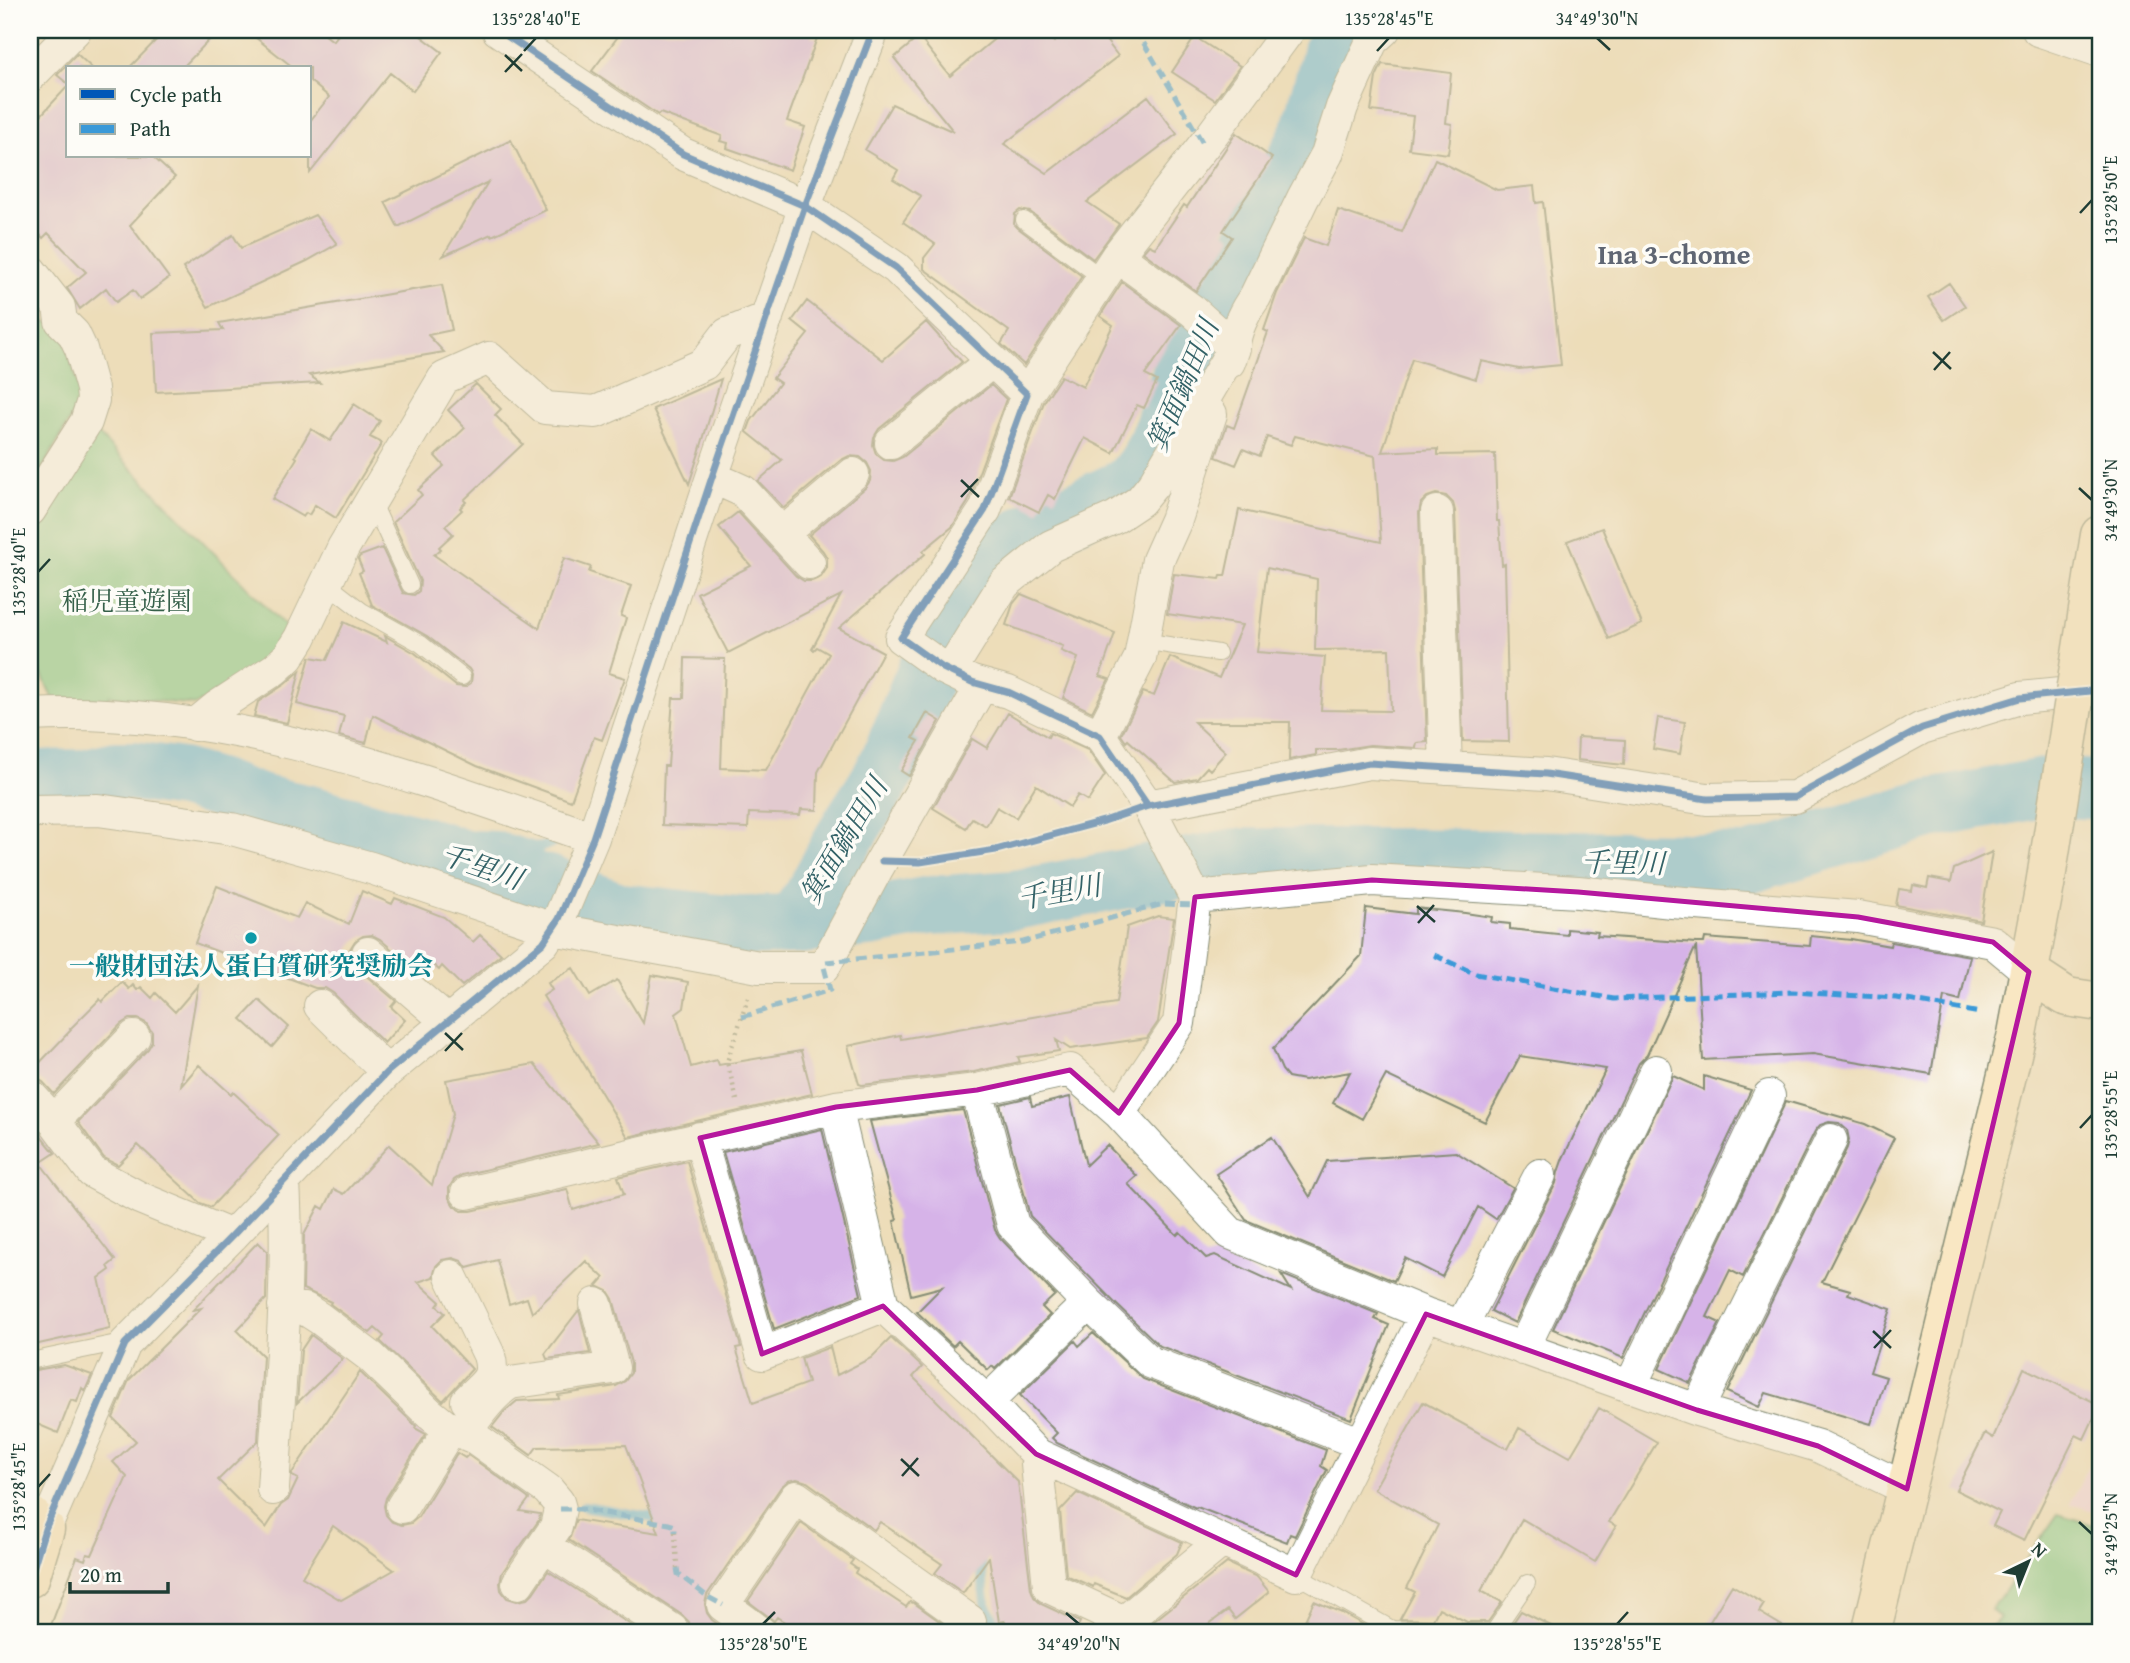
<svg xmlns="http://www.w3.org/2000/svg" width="2130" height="1663" viewBox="0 0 2130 1663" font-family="'Gentium Book Plus','Noto Serif JP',serif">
  <rect width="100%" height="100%" fill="#fdfcf7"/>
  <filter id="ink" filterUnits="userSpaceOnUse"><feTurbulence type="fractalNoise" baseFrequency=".0143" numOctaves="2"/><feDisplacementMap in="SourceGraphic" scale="14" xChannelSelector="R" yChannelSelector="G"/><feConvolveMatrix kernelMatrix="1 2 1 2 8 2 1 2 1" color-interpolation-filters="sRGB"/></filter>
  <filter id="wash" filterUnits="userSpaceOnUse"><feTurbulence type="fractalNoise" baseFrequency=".00686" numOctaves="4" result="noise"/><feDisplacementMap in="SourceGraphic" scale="28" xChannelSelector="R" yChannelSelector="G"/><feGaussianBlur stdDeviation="1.57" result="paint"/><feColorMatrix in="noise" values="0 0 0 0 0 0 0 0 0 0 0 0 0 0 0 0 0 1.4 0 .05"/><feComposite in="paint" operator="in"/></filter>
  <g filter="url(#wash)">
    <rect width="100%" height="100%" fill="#edddb9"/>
    <path fill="#f1d0e2" d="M2100,1443V1513L2070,1504Z"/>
    <path fill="#7acb8b" stroke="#4c8460" stroke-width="2" d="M51,322L64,336L82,399L30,490V323Z
      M93,429L290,631L274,655L196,705L109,696L108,700L53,699L30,649V531Z
      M2058,1514L2100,1527V1633H1985L2000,1618L1991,1610Z"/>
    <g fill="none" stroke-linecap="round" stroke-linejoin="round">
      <path stroke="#63b8df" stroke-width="10" d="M440,851L452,838L477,835L498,836L539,848L559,840
        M487,893L493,871
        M584,1506L666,1520
        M980,1554L985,1602L1001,1633"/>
      <path stroke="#63b8df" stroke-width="60" d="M30,780L83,779L116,771H134L182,778L217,788L259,804L306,814L440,851L493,871L548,885L621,913L739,926L792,925L870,917L930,906L1014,900L1235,858H1411L1748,864L1929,809L2049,787L2100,790
        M792,925C816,898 831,862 849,830C863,806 879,787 890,761C922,685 954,583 1026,535L1124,489L1133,482L1149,462L1162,433L1187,358L1219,298L1240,266L1309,136L1332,54L1346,30"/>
    </g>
    <g id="blocks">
      <path fill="#d6b3e8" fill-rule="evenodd" d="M166,30H219L182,68H129Z
        M246,30H319L333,41L342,30H413L442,52L413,91L390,73L310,173V121L329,97L310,81V68H294Z
        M623,30H814L811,36L817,38L787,121L805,127L790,170L727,148L728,143L720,141L722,136L660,113L658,115L592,71Z
        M1005,30H1044L1054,42L1070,30H1098L1118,56L1004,144L1047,173L1148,96L1177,134L1087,202L1119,224L1093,259L1030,212L1020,210L1015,214L1014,224L1018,228L1082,276L1024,365L1001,344L1009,331L924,269V258L935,244L903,222L921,196L893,179L898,170L865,150L892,104L954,132L894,58L919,37L950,76Z
        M1195,37L1240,66L1215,100L1172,72Z
        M77,54L92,68H68V84L57,75Z
        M1382,64L1451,73L1446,123L1452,124L1448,154L1409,149L1413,116L1371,111L1376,77Z
        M68,86V156H152L175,177L130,225L169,278L140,299L133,290L116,302L106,288L80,309L67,288L86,272L48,233L43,238L30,225V127Z
        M1236,133L1272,158L1223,231L1232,237L1196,291L1143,252L1149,245L1155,248L1184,205L1187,207Z
        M511,140L546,210L492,236L491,234L443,256L488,182L398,227L385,202Z
        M1435,159L1497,190L1534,186L1536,203L1543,202L1561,365L1519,369L1481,361L1476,379L1412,359L1382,452L1438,449V455L1495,454L1497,521H1499L1502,565L1505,564L1509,742L1463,741L1455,511L1453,503L1446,496L1436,494L1427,497L1421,503L1419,513L1427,742L1417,743L1416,748L1370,745L1338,750H1316V755L1289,760L1290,722H1194L1226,752L1210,770L1207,767L1197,778L1175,782L1128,740L1126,742L1121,735L1143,692L1154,696L1170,657L1219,678L1242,625L1167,614L1174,574L1220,579L1221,576H1225L1239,510L1381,542L1375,456L1295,436L1291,445L1267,437L1260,456L1243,449L1236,465L1216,457L1227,425L1234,428L1268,332L1264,330L1277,293L1304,238L1326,246L1338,210L1402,232ZM1267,568L1317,579L1315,650L1389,649L1391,711L1321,710L1325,657L1257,652Z
        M315,215L337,244L307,261L208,307L183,268L233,235L241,248Z
        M1122,282L1181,325L1145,375L1157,381L1144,408L1137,405L1113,453L1085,438L1055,499L1048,495L1039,512L1009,497L1044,402L1061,376L1083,387L1113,325L1100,316Z
        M1949,283L1965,306L1944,320L1928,297Z
        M442,285L452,330L428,335L444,352L309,375L320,383L156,392L153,333L223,330L219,323Z
        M807,301L883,360L926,322L962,362L879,429L874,437L873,445L876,454L884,460L893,461L903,457L991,385L1006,399L968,502L952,527L923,551L925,554L839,628L883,652L818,772L817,810L801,809L800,815L749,813L748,828L662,825L664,766H668L673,698H684L685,658L725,659L721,768L766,770L829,654L817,647L814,650L812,649L841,595L728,653L697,593L751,566L719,527L738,512L796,576L804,581H812L821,577L827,568V558L823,551L809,535L865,488L870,481L871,471L867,463L860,457L849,456L841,460L784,508L758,481L782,460L747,432L751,421L780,383L773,378L808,334L792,321Z
        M721,379L699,453L689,484L653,409Z
        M476,384L501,409L495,415L523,444L464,500L466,502L460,508L462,510L445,526L453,534L439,547L441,549L434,555L539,628L564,558L591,567L589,572L631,586L621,616L626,618L609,673L625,678L602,740L594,737L571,801L477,766L373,715L366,743L339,736L344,716L297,704L310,657L327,660L344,622L387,642L385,636L415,653L456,686L465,687L471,683L472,674L469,669L427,636L372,605L359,573L363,571L358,559L360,556L382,548L403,593L414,595L419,591L420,581L393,522L422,495L418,490L444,466L435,456L465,428L448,410Z
        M354,404L380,421L370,437L382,443L336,518L315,505L309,515L306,513L303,517L272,499L297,458L295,456L311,429L330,441Z
        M1602,528L1642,624L1609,639L1567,541Z
        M1021,594L1115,633L1100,676L1109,679L1092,712L1063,698L1078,658L1061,651L1063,646L1006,625L1013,604Z
        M300,671L287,723L254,716L258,702L285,684Z
        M927,713L940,721L909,776L901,771L919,741L913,738Z
        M1008,713L1048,737L1050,733L1088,750L1105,775L1088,801L1078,795L1070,807L1036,785L1016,818L997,807L986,826L972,818L966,828L933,808L972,739L987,748Z
        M1658,718L1685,722L1680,754L1653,749Z
        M1578,737L1625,740L1624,765L1577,760Z
        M1992,852L1981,921L1896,905L1899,889L1912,891L1913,885L1927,888L1929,878L1951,882L1954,869Z
        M217,886L297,918L305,903L349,924L362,891L392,904L395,898L444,917L473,942L480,935L501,954L462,986L442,966L439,970L430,962L420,974L380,939L372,935L363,936L355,941L350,949L351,960L356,967L396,1001L391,1007L405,1020L384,1043L333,993L325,988H315L195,943Z
        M1366,908L1416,914V908L1465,913L1492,917L1491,922L1510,924V929L1567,935V929L1598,932L1597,936L1696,943H1704L1705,938L1810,946L1811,936L1851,940V939L1890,946L1891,942L1970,956L1960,1001L1944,997L1931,1074L1813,1054L1703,1060L1696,946L1647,1055L1639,1063L1515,1323L1491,1311L1556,1183L1558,1172L1563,1158L1606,1069L1520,1056L1485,1122L1386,1075L1362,1119L1333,1103L1350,1072L1304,1080L1288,1077L1282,1070L1273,1049L1361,956Z
        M1158,916L1174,918L1158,1022L1147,1038L1070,1049L1056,1040L1059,1051L1018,1057L1020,1062L974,1072L862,1085L859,1084L848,1046L900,1035L901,1039L1008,1020L1009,1021L1116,1003L1127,927Z
        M573,968L590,996L617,980L643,1023L652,975L688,982L684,1008L676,1014L691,1067L717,1060L719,1065L801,1051L812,1094L628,1137L543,996L552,990L548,983Z
        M122,982L129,989L133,985L137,990L141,987L152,998L156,993L175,1012L198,985L181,1086L199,1065L231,1094L233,1092L279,1135L211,1207L200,1203L138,1145L118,1165L104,1158L78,1122L148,1049L152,1042V1032L146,1023L138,1019H129L121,1024L54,1094L43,1082L36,1078L30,1077V1073L71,1030L70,1029L100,999L102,1002Z
        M259,1000L289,1027L272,1047L241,1019Z
        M534,1064L599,1143L462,1175L454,1180L449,1188V1198L454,1206L462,1211H471L567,1189L573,1210L624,1194L618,1177L687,1161L741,1347L736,1348L753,1403L808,1383L801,1358L830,1347L837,1375L871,1358L891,1338L922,1367L913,1377L1018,1482L1031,1589L1034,1597L1041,1604L1080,1622L1075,1633H1022L1025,1625L1006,1628L1005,1621L999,1622L989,1557L963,1593L935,1573L942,1564L880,1522L874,1530L807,1482L797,1479L788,1481L781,1487L707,1595L705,1604L707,1613L712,1620L730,1633H690L689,1622L682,1615L569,1540L576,1520L659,1533L626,1445L537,1447L531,1455L492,1427L504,1412L517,1401L559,1399L558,1395L616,1386L625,1381L631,1373V1363L613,1299L608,1291L597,1286L604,1278L586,1261L532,1313L527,1298L509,1304L497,1260L467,1268L462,1261L453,1258L442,1260L436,1266L433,1277L418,1282L440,1302L437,1306L445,1313L432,1326L472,1369L443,1401L380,1341L384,1336L375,1328L370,1333L330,1304L331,1302L303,1289L304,1235L319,1206L324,1209L334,1189L344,1194L389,1145L432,1185L453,1114L446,1080Z
        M1673,1076L1704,1090V1076L1751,1090L1623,1358L1553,1329Z
        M1030,1097L1032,1106L1070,1097L1086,1165L1107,1145L1137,1176L1128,1184L1177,1235L1180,1232L1206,1258L1215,1255L1291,1290L1281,1274L1378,1314L1375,1319L1389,1325L1351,1419L1160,1346L1117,1305L1030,1216L1000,1104Z
        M1786,1101L1865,1124L1894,1138L1822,1282L1850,1290L1848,1294L1891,1309L1870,1372L1886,1377L1871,1424L1766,1393L1759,1407L1727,1392L1847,1148L1849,1140L1847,1130L1839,1123L1829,1122L1820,1125L1815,1131L1743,1277L1730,1270L1707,1317L1720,1323L1690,1383L1659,1369Z
        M963,1110L995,1230L1000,1238L1055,1295L1042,1307L1050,1315L995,1369L992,1366L988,1370L958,1341L953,1346L917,1312L942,1287L911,1295L894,1221L897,1220L870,1121Z
        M30,1122L55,1153L40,1163L115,1260L108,1266L110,1270L99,1278L110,1328L30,1346Z
        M822,1129L861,1295L774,1329L723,1152Z
        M1272,1137L1310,1197L1327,1161L1456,1152L1513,1188L1496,1219L1478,1207L1442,1277L1405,1258L1394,1281L1246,1220L1216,1174Z
        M258,1242L267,1251L266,1299L237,1330L263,1356L258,1441L218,1480L266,1528L281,1505L288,1500L298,1479L292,1476V1473L360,1372L416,1426L415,1428L426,1434L386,1498L384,1506L386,1515L392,1522L402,1525L411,1523L418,1517L457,1453L465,1458L468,1455L529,1499L520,1511L540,1514L539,1520L502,1573L500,1582L501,1590L507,1598L517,1601L527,1599L533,1593L548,1571L643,1633H48L77,1557L85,1560L87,1554L92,1555L127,1477L113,1462L136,1441L113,1418L129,1380L201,1308L193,1310ZM333,1526L394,1570L341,1600L302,1577Z
        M579,1310L590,1353L547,1359L545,1354Z
        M1093,1333L1143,1379L1326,1450L1321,1466L1327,1470L1295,1536L1290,1534L1287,1542L1197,1507L1196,1508L1057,1443L1052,1438L1057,1433L1020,1395L1075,1341L1079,1346Z
        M311,1335L343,1359L297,1403L301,1350Z
        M64,1365L92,1375L85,1391L82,1388L77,1402L71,1400L58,1433L30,1421V1371Z
        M2024,1368L2100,1405L2084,1439L2076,1435L2024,1541L1993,1526L2000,1512L1956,1490L1985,1433L1993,1438Z
        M1423,1402L1508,1449L1519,1428L1570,1457L1599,1408L1657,1442L1609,1522L1616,1526L1595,1562L1522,1519L1481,1591L1502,1602L1488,1622H1467L1439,1608L1433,1620L1400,1619L1415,1592L1407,1588L1438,1525L1374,1489Z
        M1077,1493L1182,1542L1177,1554L1126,1597L1094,1584L1093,1587L1066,1575L1060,1511Z
        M801,1523L853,1560L850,1564L857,1569L855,1573L906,1607L910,1602L914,1603L942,1623L945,1626L943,1633H801L777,1617L774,1621L748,1601Z
        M1227,1563L1257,1577L1269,1592L1235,1619L1228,1610L1197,1633H1139Z
        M1732,1585L1764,1604L1759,1612L1794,1633H1703Z
        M1314,1601L1342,1613L1378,1633H1299Z
        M1521,1611L1565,1633H1506Z"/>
    </g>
  </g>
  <g filter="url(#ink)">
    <use href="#blocks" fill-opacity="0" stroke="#868d76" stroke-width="2"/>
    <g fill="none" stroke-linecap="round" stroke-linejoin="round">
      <g stroke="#868d76" stroke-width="18">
        <path id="lane" d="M1024,220L1102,278
          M372,501L410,585
          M326,583L362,611L421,644L462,677
          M1143,641L1218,653
          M30,1361L112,1344H125
          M1296,1575L1392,1629L1490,1633
          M1493,1633L1527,1583"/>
      </g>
      <g stroke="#868d76" stroke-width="34">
        <path id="street" d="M498,30L683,154L805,206L896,268L1027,394L985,510L901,638L943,668L972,682L1008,692L1100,736L1148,806L1369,763L1546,774L1707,799L1795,797L1922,728L2020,698L2100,690
          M2038,30L2100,51
          M30,76L75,30
          M1117,256L1193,311L1234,348L1229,362
          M30,270L59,307L61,321L74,334L81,349L92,389L93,400L86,422L30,510
          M1027,394L1117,256L1211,136L1289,30
          M891,443L992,361
          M712,477L743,491L809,563
          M1437,512L1446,768
          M783,533L853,474
          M950,671L1004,584L1051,546L1116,517L1140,501L1153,485L1234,348C1234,332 1245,310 1255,297L1303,198L1327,154L1342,107L1372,41L1384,30
          M30,715C224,704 412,776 593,838
          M195,725L217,707L275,669L288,657L300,638L343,548L444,378L489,358L545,408L596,412L704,364L727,334L767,318
          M1100,736L1140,658L1158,560L1176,520L1211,414
          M30,811L98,810L232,829L371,868L553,929L759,967H824L878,867L982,685
          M1195,897L1372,880L1578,892L1672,902L1858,917L1993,942L2029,972
          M368,953L448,1022
          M320,1006L387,1072
          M977,1090L1013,1225L1088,1303L1150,1362L1362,1444
          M30,1095L54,1121L92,1172L140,1198L232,1236
          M836,1107L883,1306L987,1402L1036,1454L1296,1575L1426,1314
          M1119,1113L1179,1023L1195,897L1148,806
          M54,1121L134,1037
          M700,1138L762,1354L883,1306
          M467,1193L836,1107L977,1090L1070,1070L1119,1113L1230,1233L1426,1314L1697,1410L1818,1446L1907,1489
          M451,1276L489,1355C496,1380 484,1383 467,1401
          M284,1306L305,1309L319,1318L371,1357L429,1413L444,1425L475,1438L548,1490L558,1502L560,1509L556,1527L518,1583
          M1461,1327L1540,1175
          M1523,1349L1656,1071
          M1630,1387L1769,1096
          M987,1402L1088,1303
          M1697,1410L1831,1140
          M465,1434C477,1415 491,1395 510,1383L613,1368L596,1304
          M1036,1454L1049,1587L1124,1622L1222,1541
          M273,1489C279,1387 290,1284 284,1182
          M402,1507L451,1428
          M45,1529L125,1344L232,1236L387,1072L543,943L559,919L593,838L712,477L805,206L873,30
          M544,1546L672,1630
          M761,1633L723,1605L796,1497L970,1621L961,1633"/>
      </g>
      <g stroke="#868d76" stroke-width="41">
        <path id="secondary" d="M2094,572L2100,535
          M2029,972L2067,997L2100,1002
          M30,1515L45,1529L30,1578
          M1871,1633L2017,1034L2045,885"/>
      </g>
      <path stroke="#868d76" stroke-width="4.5" stroke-dasharray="2 5" stroke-linecap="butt" d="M737,1100L727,1062L748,998
        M675,1532L677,1568"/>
      <use href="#lane" stroke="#fff" stroke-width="16"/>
      <use href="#street" stroke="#fff" stroke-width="32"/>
      <use href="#secondary" stroke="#f9e7c3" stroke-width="38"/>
      <g stroke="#868d76" stroke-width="41" stroke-linecap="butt">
        <path id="secondary-bridge" d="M2045,885L2094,572"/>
      </g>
      <use href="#secondary-bridge" stroke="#f9e7c3" stroke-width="38"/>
      <path stroke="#3a99d8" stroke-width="5" stroke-dasharray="10 5" stroke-linecap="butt" d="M1136,30L1204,145
        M1434,955L1476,974L1614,999L1792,992L1897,998L1980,1013
        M826,962L1023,942L1163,904L1194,905
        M742,1017L830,990L824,967
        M560,1509H581L669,1524L675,1526V1532
        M677,1568L678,1574L708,1597L723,1605"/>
      <g stroke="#fdfcf7" stroke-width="11">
        <path id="cycleway" d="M498,30L683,154L805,206L896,268L1027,394L985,510L901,638L943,668L972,682L1008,692L1100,736L1148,806L1369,763L1546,774L1707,799L1795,797L1922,728L2020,698L2100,690
          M882,861L920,862L996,850L1104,821L1148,806
          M30,1578L45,1529L125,1344L232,1236L387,1072L543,943L559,919L593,838L712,477L805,206L873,30"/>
      </g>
      <use href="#cycleway" stroke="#0057b8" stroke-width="7"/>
    </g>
  </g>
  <path d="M0 0H2130V1663H0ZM1372,880L1578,892L1858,917L1993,942L2029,972L1907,1489L1818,1446L1697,1410L1426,1314L1296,1575L1036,1454L883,1306L762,1354L700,1138L836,1107L977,1090L1070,1070L1119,1113L1179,1023L1195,897Z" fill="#edddb9" fill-opacity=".55" fill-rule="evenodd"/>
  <path fill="none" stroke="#b5179e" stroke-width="5" stroke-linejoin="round" d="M1372,880L1578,892L1858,917L1993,942L2029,972L1907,1489L1818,1446L1697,1410L1426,1314L1296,1575L1036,1454L883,1306L762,1354L700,1138L836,1107L977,1090L1070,1070L1119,1113L1179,1023L1195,897Z"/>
  <path fill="none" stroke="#1f3d34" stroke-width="2.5" d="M1597,38L1610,50M524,51L536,38M1377,51L1389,38M505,55L522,71M505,72L522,54M2080,213L2092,200M1933,352L1951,369M1934,370L1950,352M961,480L979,497M2079,488L2092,500M961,497L978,479M38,572L50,559M1417,906L1435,922M1418,923L1434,905M445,1033L463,1050M445,1051L462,1033M2080,1128L2092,1115M1873,1331L1891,1348M1874,1348L1891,1330M901,1459L919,1476M902,1476L918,1458M38,1487L50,1474M2079,1522L2092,1534M1066,1613L1079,1624M763,1624L775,1612M1617,1624L1628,1612"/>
  <circle fill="#0f9aa8" stroke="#fdfcf7" stroke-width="2.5" cx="251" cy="938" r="7"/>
  <g text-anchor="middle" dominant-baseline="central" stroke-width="7" stroke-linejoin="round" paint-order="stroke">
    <g font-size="26" fill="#36604a" stroke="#fdfcf7">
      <text x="127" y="600">稲児童遊園</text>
    </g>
    <g font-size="26" font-weight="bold" fill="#0d838f" stroke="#fdfcf7">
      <text x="251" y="965">一般財団法人蛋白質研究奨励会</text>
    </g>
    <g font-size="28" font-weight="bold" fill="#5f6673" stroke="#fdfcf7">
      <text x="1674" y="253">Ina 3-chome</text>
    </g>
    <g font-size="28" font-style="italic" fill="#336267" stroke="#fdfcf7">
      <text transform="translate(1182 385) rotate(-67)">箕面鍋田川</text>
      <text transform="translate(843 840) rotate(-59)">箕面鍋田川</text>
      <text transform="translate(1623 862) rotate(1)">千里川</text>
      <text transform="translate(482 866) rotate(19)">千里川</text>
      <text transform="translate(1059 891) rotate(-10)">千里川</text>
    </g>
  </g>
  <rect width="2130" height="1663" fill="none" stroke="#fdfcf7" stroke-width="77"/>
  <rect x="66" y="66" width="245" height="91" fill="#fdfcf7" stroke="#a4b0a9" stroke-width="2"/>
  <rect x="80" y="89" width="35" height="10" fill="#0057b8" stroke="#a4b0a9" stroke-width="2"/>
  <text x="130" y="102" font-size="21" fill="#1f3d34">Cycle path</text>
  <rect x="80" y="124" width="35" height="10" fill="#3a99d8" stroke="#a4b0a9" stroke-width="2"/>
  <text x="130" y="136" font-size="21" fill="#1f3d34">Path</text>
  <g transform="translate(2028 1562) rotate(43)" stroke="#fdfcf7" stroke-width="5" paint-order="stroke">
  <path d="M0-5L12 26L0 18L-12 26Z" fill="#1f3d34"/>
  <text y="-10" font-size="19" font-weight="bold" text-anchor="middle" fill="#1f3d34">N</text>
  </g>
  <path d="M70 1582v10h98v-10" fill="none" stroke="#1f3d34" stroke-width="3.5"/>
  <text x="80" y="1582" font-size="21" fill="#1f3d34" stroke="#fdfcf7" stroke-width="5" paint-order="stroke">20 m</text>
  <rect x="38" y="38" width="2054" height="1586" fill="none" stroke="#1f3d34" stroke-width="2.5"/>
  <g font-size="18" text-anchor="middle" fill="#1f3d34">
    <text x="536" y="25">135°28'40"E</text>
    <text x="1389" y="25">135°28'45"E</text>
    <text x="1597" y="25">34°49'30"N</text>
    <text transform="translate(2111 200) rotate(-90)" y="6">135°28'50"E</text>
    <text transform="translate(2111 500) rotate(-90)" y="6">34°49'30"N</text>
    <text transform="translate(19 572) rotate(-90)" y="6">135°28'40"E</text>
    <text transform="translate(2111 1115) rotate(-90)" y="6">135°28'55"E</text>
    <text transform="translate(19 1487) rotate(-90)" y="6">135°28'45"E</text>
    <text transform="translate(2111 1534) rotate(-90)" y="6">34°49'25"N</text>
    <text x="763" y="1650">135°28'50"E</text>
    <text x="1079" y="1650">34°49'20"N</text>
    <text x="1617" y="1650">135°28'55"E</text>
  </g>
</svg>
